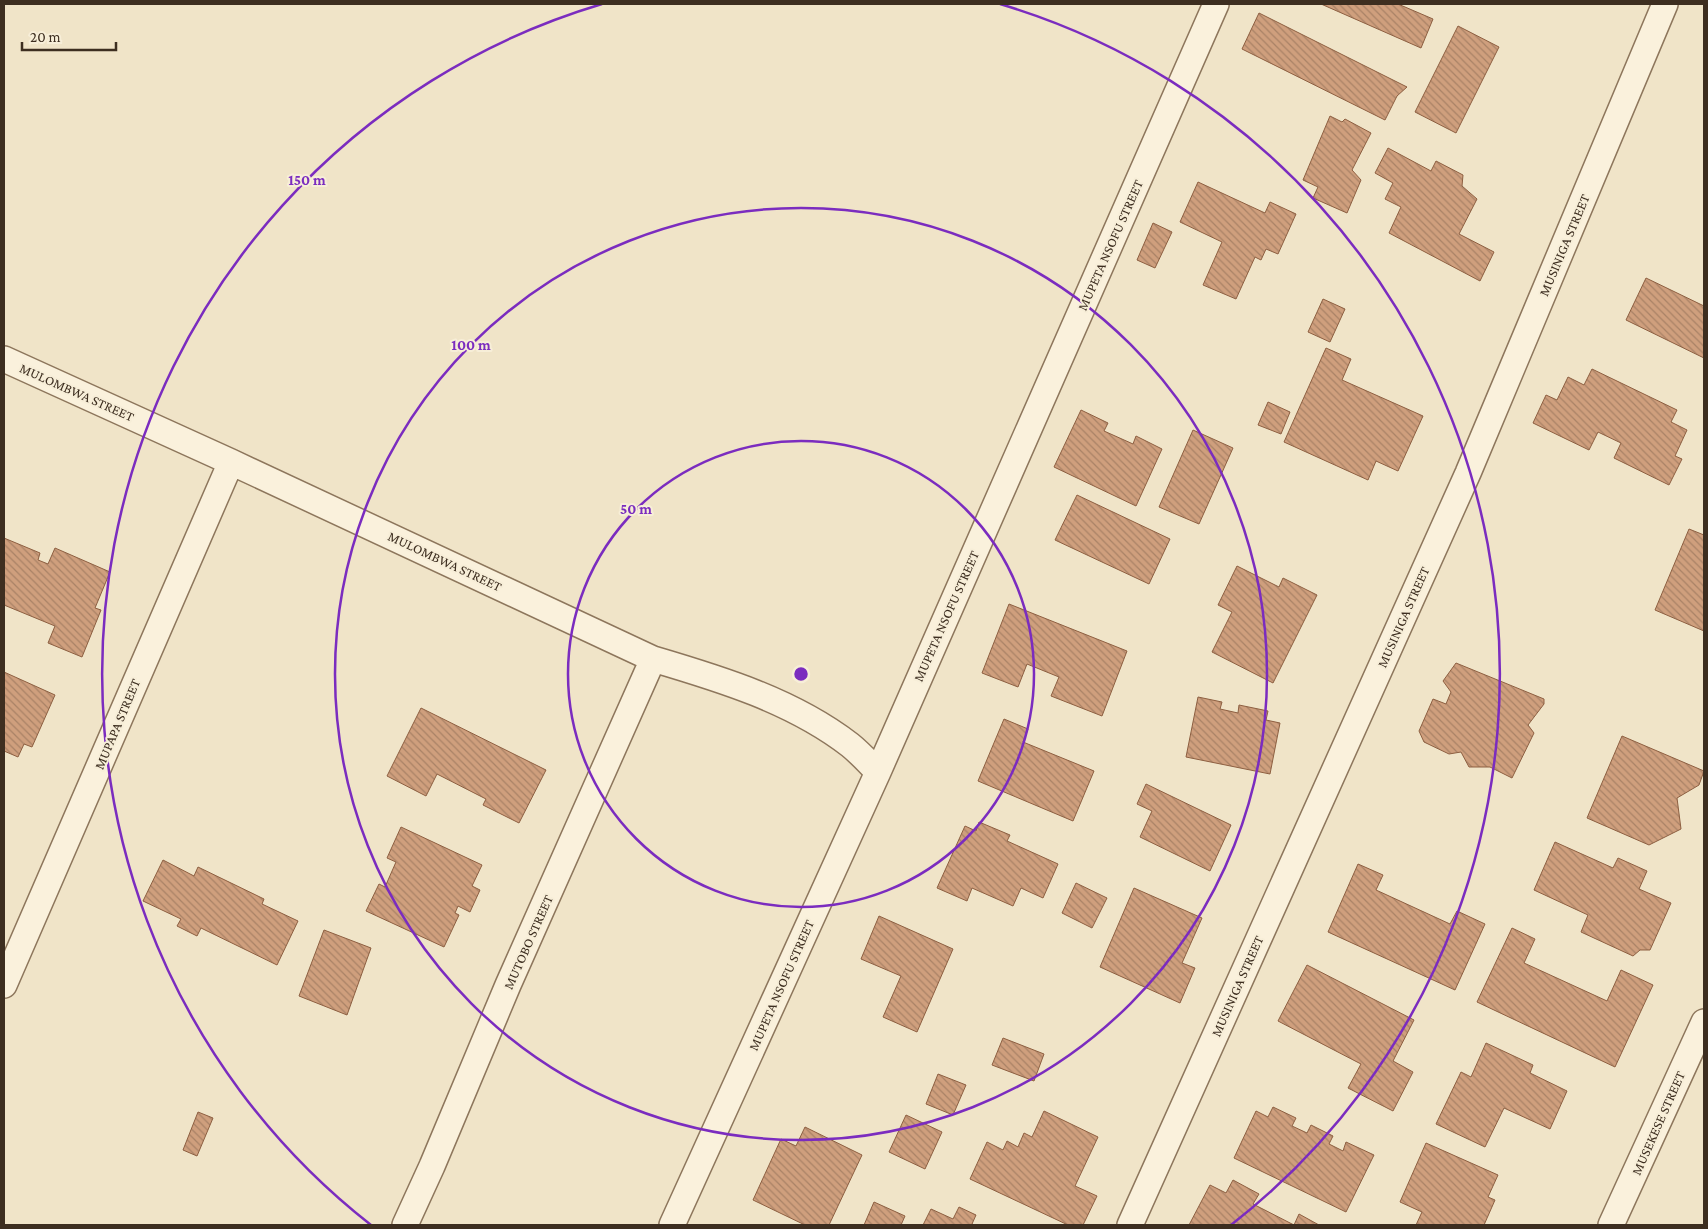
<svg xmlns="http://www.w3.org/2000/svg" width="1708" height="1229" viewBox="0 0 1708 1229" font-family="'Crimson Pro',serif">
  <defs>
    <pattern id="building-back-hatch" width="6" height="6" patternUnits="userSpaceOnUse" patternTransform="scale(1.25)"><rect width="6" height="6" fill="#cf9f7d"/><path d="M-1 5l2 2M0 0l6 6M5-1l2 2" fill="none" stroke="#a98266"/></pattern>
  </defs>
  <rect width="100%" height="100%" fill="#f0e4c8"/>
  <path fill="url(#building-back-hatch)" stroke="#8d5f41" d="M1321,4H1398L1433,19L1421,48Z
    M1259,13L1407,87L1397,96L1385,120L1242,49Z
    M1458,26L1499,47L1456,133L1415,112Z
    M1330,116L1342,122L1345,119L1371,133L1352,170L1361,180L1347,213L1313,198L1318,187L1303,180Z
    M1388,148L1431,171L1436,161L1463,175L1462,186L1477,199L1459,234L1494,252L1480,281L1389,233L1401,207L1385,199L1393,183L1375,173Z
    M1198,182L1265,213L1270,202L1296,214L1278,254L1266,249L1261,260L1255,257L1236,299L1203,285L1222,242L1180,222Z
    M1153,223L1172,232L1155,268L1137,260Z
    M1646,278L1704,306V358L1626,320Z
    M1323,299L1345,309L1330,342L1308,332Z
    M1326,348L1351,359L1342,380L1423,416L1398,471L1376,461L1368,480L1284,442Z
    M1592,369L1677,410L1671,422L1687,430L1675,456L1682,459L1669,485L1614,458L1621,443L1598,432L1589,450L1533,423L1546,395L1557,400L1568,377L1584,385Z
    M1268,402L1290,412L1281,434L1258,425Z
    M1081,410L1108,423L1104,431L1133,444L1136,436L1162,449L1136,506L1054,467Z
    M1193,430L1233,448L1199,524L1159,507Z
    M1077,495L1170,539L1149,584L1055,540Z
    M1689,529L1704,535V631L1655,610Z
    M4,538L40,553L38,560L48,564L55,548L110,572L95,608L101,610L82,657L48,643L55,626L4,605Z
    M1237,566L1279,587L1283,578L1317,595L1273,683L1212,652L1232,612L1218,605Z
    M1009,604L1127,651L1102,716L1051,696L1059,677L1027,664L1018,687L982,673Z
    M1456,663L1544,699V704L1528,725L1534,733L1512,778L1490,767H1469L1461,752L1449,754L1424,742L1419,731L1433,699L1446,704L1451,692L1443,681Z
    M4,672L55,695L32,747L24,744L18,757L4,751Z
    M1198,697L1222,702L1220,709L1238,713L1239,705L1268,711L1266,720L1280,723L1270,774L1186,757Z
    M421,708L546,770L519,823L483,805L486,799L437,774L426,796L387,776Z
    M1004,719L1028,729L1023,742L1094,771L1073,821L978,781Z
    M1622,736L1704,771L1699,785L1677,798L1681,829L1649,845L1587,818Z
    M1146,784L1231,825L1210,871L1140,837L1152,811L1137,804Z
    M979,822L1010,835L1007,841L1058,864L1043,898L1021,888L1013,906L972,888L967,901L937,888L965,826L976,831Z
    M401,827L482,865L472,886L480,890L470,912L458,906L455,913L459,915L444,947L366,911L379,884L385,887L396,862L387,858Z
    M1555,842L1613,868L1618,858L1647,871L1639,889L1671,903L1650,950H1640L1633,956L1581,932L1588,915L1534,890Z
    M163,860L194,876L198,867L264,899L262,904L298,921L277,965L201,928L197,936L177,926L181,919L143,901Z
    M1358,864L1383,875L1376,890L1450,924L1457,911L1485,924L1455,990L1328,932Z
    M1076,883L1107,898L1092,928L1062,913Z
    M1134,888L1202,918L1182,963L1195,968L1180,1003L1100,967Z
    M879,916L953,949L917,1032L883,1017L901,976L861,959Z
    M1512,928L1535,939L1524,963L1607,1001L1621,970L1653,985L1615,1067L1477,1002Z
    M324,930L371,948L347,1015L299,996Z
    M1307,965L1414,1020L1393,1061L1413,1072L1393,1111L1348,1088L1361,1064L1278,1021Z
    M1003,1038L1044,1054L1034,1081L992,1065Z
    M1486,1043L1533,1065L1530,1073L1567,1091L1550,1129L1504,1108L1485,1147L1436,1124L1461,1072L1471,1077Z
    M938,1074L966,1085L953,1115L926,1104Z
    M1273,1107L1296,1118L1292,1126L1307,1133L1311,1125L1333,1136L1329,1144L1343,1151L1346,1142L1374,1155L1346,1212L1234,1158L1256,1111L1268,1117Z
    M1044,1111L1098,1137L1075,1186L1097,1196L1083,1225H1068L970,1179L987,1142L1003,1150L1007,1141L1018,1147L1024,1133L1032,1137Z
    M198,1112L213,1118L197,1156L183,1150Z
    M906,1115L942,1132L925,1169L889,1152Z
    M805,1127L862,1155L829,1225H805L753,1200L781,1139L796,1146Z
    M1426,1143L1498,1175L1488,1197L1495,1200L1484,1225H1416L1422,1212L1400,1202Z
    M1233,1180L1259,1194L1253,1204L1294,1225L1299,1214L1319,1225H1189L1210,1185L1226,1193Z
    M874,1202L905,1216L901,1225H864Z
    M959,1207L976,1215L972,1224L975,1225H923L931,1209L953,1219Z"/>
  <g fill="none" stroke-linecap="round" stroke-linejoin="round">
    <g stroke="#8d765c" stroke-width="28">
      <path id="street" d="M4,359L231,462L653,659C721,679 793,701 850,745C860,753 869,763 878,772
        M4,985L231,462
        M405,1225L432,1166L508,985L653,659
        M672,1225L878,772L1216,4
        M1130,1225L1468,473L1665,4
        M1611,1225L1704,1022"/>
    </g>
    <use href="#street" stroke="#faf1dc" stroke-width="25"/>
  </g>
  <g fill="none" stroke="#7b2cbf" stroke-width="2.5">
    <circle cx="801" cy="674" r="233"/>
    <circle cx="801" cy="674" r="466"/>
    <path d="M371 1225A699 699 0 0 1 602 4M1000 4A699 699 0 0 1 1231 1225"/>
  </g>
  <g text-anchor="middle" dominant-baseline="central" stroke-width="4" stroke-linejoin="round" paint-order="stroke">
    <g font-size="14" fill="#3d2e20" stroke="#f7eed8">
      <text transform="translate(1110 245) rotate(-66)">MUPETA NSOFU STREET</text>
      <text transform="translate(1564 245) rotate(-67)">MUSINIGA STREET</text>
      <text transform="translate(77 392) rotate(24)">MULOMBWA STREET</text>
      <text transform="translate(445 561) rotate(25)">MULOMBWA STREET</text>
      <text transform="translate(946 616) rotate(-66)">MUPETA NSOFU STREET</text>
      <text transform="translate(1403 617) rotate(-66)">MUSINIGA STREET</text>
      <text transform="translate(117 724) rotate(-67)">MUPAPA STREET</text>
      <text transform="translate(528 942) rotate(-66)">MUTOBO STREET</text>
      <text transform="translate(781 985) rotate(-66)">MUPETA NSOFU STREET</text>
      <text transform="translate(1237 986) rotate(-66)">MUSINIGA STREET</text>
      <text transform="translate(1658 1123) rotate(-66)">MUSEKESE STREET</text>
    </g>
  </g>
  <circle cx="801" cy="674" r="8" fill="#7b2cbf" stroke="#f7eed8" stroke-width="2.5"/>
  <g font-size="15" text-anchor="middle" font-weight="bold" fill="#7b2cbf" stroke="#f7eed8" stroke-width="4" stroke-linejoin="round" paint-order="stroke">
    <text x="307" y="185">150 m</text>
    <text x="471" y="350">100 m</text>
    <text x="636" y="514">50 m</text>
  </g>
  <rect width="1708" height="1229" fill="none" stroke="#3d2e20" stroke-width="10"/>
  <path d="M22 42v8h94v-8" fill="none" stroke="#3d2e20" stroke-width="2.5"/>
  <text x="30" y="42" font-size="15" fill="#3d2e20" stroke="#f7eed8" stroke-width="4" paint-order="stroke">20 m</text>
</svg>
